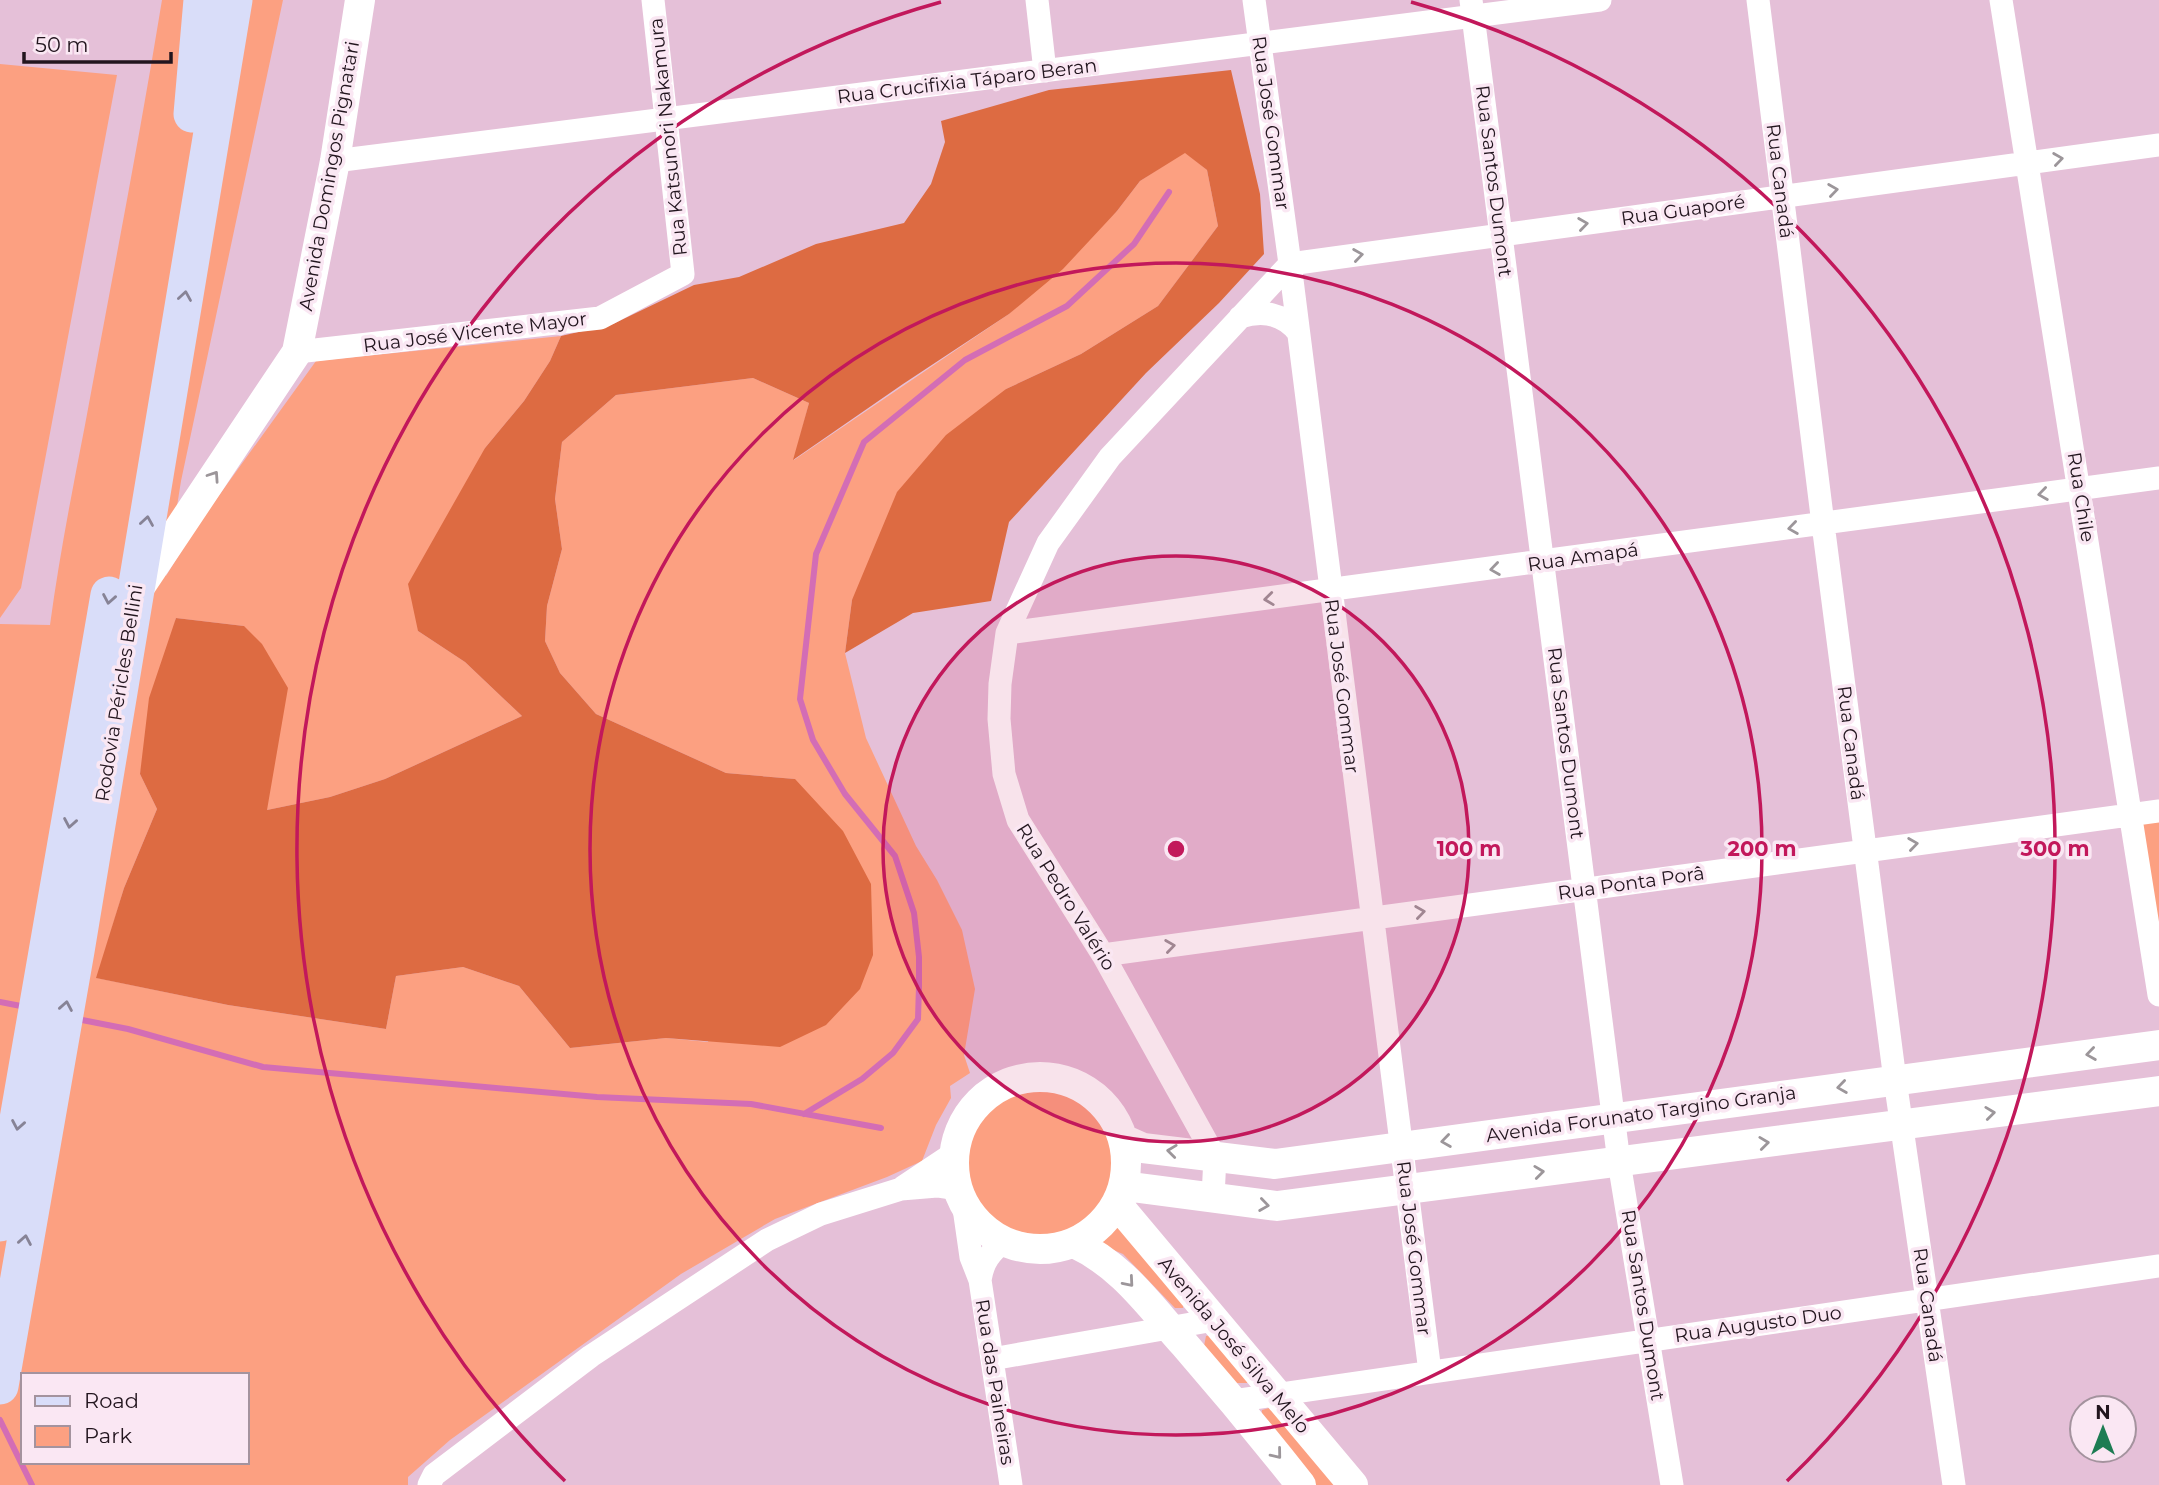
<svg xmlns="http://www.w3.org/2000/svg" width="2159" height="1485" viewBox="0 0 2159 1485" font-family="Montserrat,sans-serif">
  <rect width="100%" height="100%" fill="#e5c0d8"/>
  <path fill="#fca081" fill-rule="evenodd" d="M162,0H283L181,481L166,576L194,530L316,361L561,336L550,361L524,401L485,448L418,631L465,662L522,716L385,779L330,797L267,810L244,626L176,618L140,774L157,809L124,888L97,978L228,1005L386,1029L396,976L463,967L519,986L570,1048L666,1038L708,1042L795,779L726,773L596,714L560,673L545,641L547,606L562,549L555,499L562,442L616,395L753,378L809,403L794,460L1009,314L1117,211L1140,181L1185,152L1207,170L1218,226L1158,306L1081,354L1006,389L852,600L845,653L866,738L916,846L937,880L962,930L975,989L964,1055L970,1073L950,1086L951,1098L936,1125L922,1161L887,1177L775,1219L681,1274L450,1440L408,1477V1485H0V624L50,625C59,558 72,492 85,425C111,283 139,142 162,0ZM23,1375H247V1462H23Z
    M0,64L117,75L21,588L0,618Z
    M2159,819V935L2142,822Z
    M965 1161a75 75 0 1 1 150 0a75 75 0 1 1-150 0Z
    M1120,1222L1184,1301L1183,1308H1175L1123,1254L1104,1246L1101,1240Z
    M1215,1334L1249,1377L1247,1383H1236L1204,1346L1206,1336Z
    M1273,1407L1336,1485H1315L1261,1418L1262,1410Z"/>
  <path fill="#dd6b42" d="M1231,70L1260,194L1264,254L1219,303L1146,373L1009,522L991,601L913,613L845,653L852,600L897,492L946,435L1006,389L1081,354L1158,306L1218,226L1207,170L1185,153L1140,181L1117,211L1063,269L1009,314L903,384L793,460L809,403L753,378L616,395L562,442L555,499L562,549L547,606L545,641L560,673L596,714L726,773L795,779L843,831L871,884L873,955L860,989L826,1025L780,1047L666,1038L570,1048L519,986L463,967L396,976L386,1029L228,1005L96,978L124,888L157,809L140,774L149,698L176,618L244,626L262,644L288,688L267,810L330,797L385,779L522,716L465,662L418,631L408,584L485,448L524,401L550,361L561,336L613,324L694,285L739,277L816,244L904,223L931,184L945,142L941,121L1049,90Z"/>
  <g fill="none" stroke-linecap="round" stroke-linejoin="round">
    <path stroke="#d36db5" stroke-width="6" d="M0,1002L26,1007
      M77,1019L128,1029L263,1067L597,1097L751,1104L881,1128
      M804,1114L862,1079L893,1053L918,1019L919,986V957L914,913L895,856L845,794L813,740L800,699L816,554L864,442L965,360L1067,306L1134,244L1169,192
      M0,1420L32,1485"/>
    <path stroke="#fff" stroke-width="23" d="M1037,0L1045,71
      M1254,0L1290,264L1430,1372
      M1471,0L1619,1162L1672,1485
      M1758,0L1823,524L1895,1080L1954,1485
      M2001,0L2159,995
      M335,161L1600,0
      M1240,317C1262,310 1283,313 1298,332
      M297,352L600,318L683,274L653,0
      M1007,633L2159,478
      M1103,955L2159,811
      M903,1187L954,1153
      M1213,1197L1215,1157L1103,955L1018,820L1004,774L999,719L1000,684L1007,633L1048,543L1110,457L1290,264L2159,145
      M963,1201L971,1257L980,1280L1011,1485
      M980,1280C983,1261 990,1253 1004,1241
      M992,1359L1214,1320
      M1233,1401L2159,1266
      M429,1485L434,1475L591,1356L767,1240L821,1214L901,1189L937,1186L957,1189"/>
    <path stroke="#fff" stroke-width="30" d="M138,590L297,352L335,161L360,0
      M954 1163a86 86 0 1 1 172 0a86 86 0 1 1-172 0Z
      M1125,1140L1143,1148L1275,1164L2159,1045
      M1124,1186L1277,1206L2159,1091
      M1117,1204L1353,1485
      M1074,1243C1123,1266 1148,1304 1184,1344C1224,1390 1263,1437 1301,1485"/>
    <path stroke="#d9ddf9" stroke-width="37" d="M192,114L202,0
      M0,1223L109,595
      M0,1386L76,951L234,0"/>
  </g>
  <defs><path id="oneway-chevron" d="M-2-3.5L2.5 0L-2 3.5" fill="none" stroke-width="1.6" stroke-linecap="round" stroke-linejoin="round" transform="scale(1.75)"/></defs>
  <g stroke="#9c969a">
    <use href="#oneway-chevron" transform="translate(2058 159) rotate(-8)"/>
    <use href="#oneway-chevron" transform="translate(1833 190) rotate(-8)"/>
    <use href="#oneway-chevron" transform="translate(1583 224) rotate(-8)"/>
    <use href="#oneway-chevron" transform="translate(1358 255) rotate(-8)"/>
    <use href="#oneway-chevron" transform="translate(214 476) rotate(-56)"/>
    <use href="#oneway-chevron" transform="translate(2043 494) rotate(172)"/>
    <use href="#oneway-chevron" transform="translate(1793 528) rotate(172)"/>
    <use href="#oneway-chevron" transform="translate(1495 569) rotate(172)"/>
    <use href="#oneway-chevron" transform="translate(1269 599) rotate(173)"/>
    <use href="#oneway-chevron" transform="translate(1913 844) rotate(-8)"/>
    <use href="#oneway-chevron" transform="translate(1420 912) rotate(-8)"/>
    <use href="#oneway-chevron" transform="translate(1170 946) rotate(-8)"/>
    <use href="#oneway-chevron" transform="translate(2091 1054) rotate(172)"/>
    <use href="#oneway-chevron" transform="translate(1842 1087) rotate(172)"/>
    <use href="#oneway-chevron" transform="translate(1990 1113) rotate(-7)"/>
    <use href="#oneway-chevron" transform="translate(1446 1141) rotate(172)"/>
    <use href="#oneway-chevron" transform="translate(1764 1143) rotate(-7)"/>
    <use href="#oneway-chevron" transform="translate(1172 1151) rotate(-173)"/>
    <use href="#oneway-chevron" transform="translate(1539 1172) rotate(-7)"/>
    <use href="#oneway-chevron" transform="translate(1264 1205) rotate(8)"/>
    <use href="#oneway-chevron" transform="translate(1129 1282) rotate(49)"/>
    <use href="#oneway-chevron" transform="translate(1277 1454) rotate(51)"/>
  </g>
  <g stroke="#878396">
    <use href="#oneway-chevron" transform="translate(185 296) rotate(-81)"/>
    <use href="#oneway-chevron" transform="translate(147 521) rotate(-81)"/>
    <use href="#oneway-chevron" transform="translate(109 599) rotate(100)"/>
    <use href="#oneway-chevron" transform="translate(70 823) rotate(100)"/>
    <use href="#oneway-chevron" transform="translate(66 1006) rotate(-80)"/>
    <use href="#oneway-chevron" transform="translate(18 1125) rotate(100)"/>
    <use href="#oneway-chevron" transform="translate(25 1240) rotate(-80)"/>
  </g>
  <circle cx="1176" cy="849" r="293" fill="#c2185b" fill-opacity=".12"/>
  <g fill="none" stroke="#c2185b" stroke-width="3.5">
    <circle cx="1176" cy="849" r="293"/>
    <circle cx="1176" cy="849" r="586"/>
    <path d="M565 1481A879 879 0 0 1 941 2M1411 2A879 879 0 0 1 1787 1481"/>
  </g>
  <g text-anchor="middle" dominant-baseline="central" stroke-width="7" stroke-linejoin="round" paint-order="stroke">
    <g font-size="19" fill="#22151e" stroke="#fae7f3">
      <text transform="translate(967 81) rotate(-7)">Rua Crucifixia Táparo Beran</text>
      <text transform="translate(1271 123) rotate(82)">Rua José Gommar</text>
      <text transform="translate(668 137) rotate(-96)">Rua Katsunori Nakamura</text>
      <text transform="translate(329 176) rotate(-80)">Avenida Domingos Pignatari</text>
      <text transform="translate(1494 181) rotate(83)">Rua Santos Dumont</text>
      <text transform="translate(1780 181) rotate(83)">Rua Canadá</text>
      <text transform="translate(1683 210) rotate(-8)">Rua Guaporé</text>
      <text transform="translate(475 332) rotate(-7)">Rua José Vicente Mayor</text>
      <text transform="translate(2081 497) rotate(81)">Rua Chile</text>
      <text transform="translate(1583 557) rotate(-8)">Rua Amapá</text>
      <text transform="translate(1342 686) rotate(83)">Rua José Gommar</text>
      <text transform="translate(119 693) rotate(-81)">Rodovia Péricles Bellini</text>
      <text transform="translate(1566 743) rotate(83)">Rua Santos Dumont</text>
      <text transform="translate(1851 743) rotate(83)">Rua Canadá</text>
      <text transform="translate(1631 883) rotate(-8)">Rua Ponta Porâ</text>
      <text transform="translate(1066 897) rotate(58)">Rua Pedro Valério</text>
      <text transform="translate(1641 1114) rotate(-8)">Avenida Forunato Targino Granja</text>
      <text transform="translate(1414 1248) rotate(83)">Rua José Gommar</text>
      <text transform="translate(1643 1305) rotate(81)">Rua Santos Dumont</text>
      <text transform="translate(1928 1305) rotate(82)">Rua Canadá</text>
      <text transform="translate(1758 1324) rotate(-8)">Rua Augusto Duo</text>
      <text transform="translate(1234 1345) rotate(50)">Avenida José Silva Melo</text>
      <text transform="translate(995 1382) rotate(81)">Rua das Paineiras</text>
    </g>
  </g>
  <circle cx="1176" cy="849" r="10" fill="#c2185b" stroke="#fae7f3" stroke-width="3.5"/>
  <g font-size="21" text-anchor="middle" font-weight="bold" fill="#c2185b" stroke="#fae7f3" stroke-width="7" stroke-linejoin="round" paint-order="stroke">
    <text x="1469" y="856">100 m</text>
    <text x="1762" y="856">200 m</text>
    <text x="2055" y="856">300 m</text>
  </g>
  <rect x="21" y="1373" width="228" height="91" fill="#fae7f3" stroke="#a4939e" stroke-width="2"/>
  <rect x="35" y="1396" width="35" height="10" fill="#d9ddf9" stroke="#a4939e" stroke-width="2"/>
  <text x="84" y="1408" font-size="21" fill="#22151e">Road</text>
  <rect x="35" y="1426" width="35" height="21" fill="#fca081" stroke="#a4939e" stroke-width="2"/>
  <text x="84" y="1443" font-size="21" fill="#22151e">Park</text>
  <g transform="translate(2103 1429)"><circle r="33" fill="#fae7f3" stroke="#a4939e" stroke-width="2"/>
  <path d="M0-5L12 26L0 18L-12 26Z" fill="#1d7c53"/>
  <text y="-10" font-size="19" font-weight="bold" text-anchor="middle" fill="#22151e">N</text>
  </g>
  <path d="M24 52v10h147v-10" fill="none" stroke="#22151e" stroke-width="3.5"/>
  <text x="35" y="52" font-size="21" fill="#22151e" stroke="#fae7f3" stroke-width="5" paint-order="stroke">50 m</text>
</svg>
